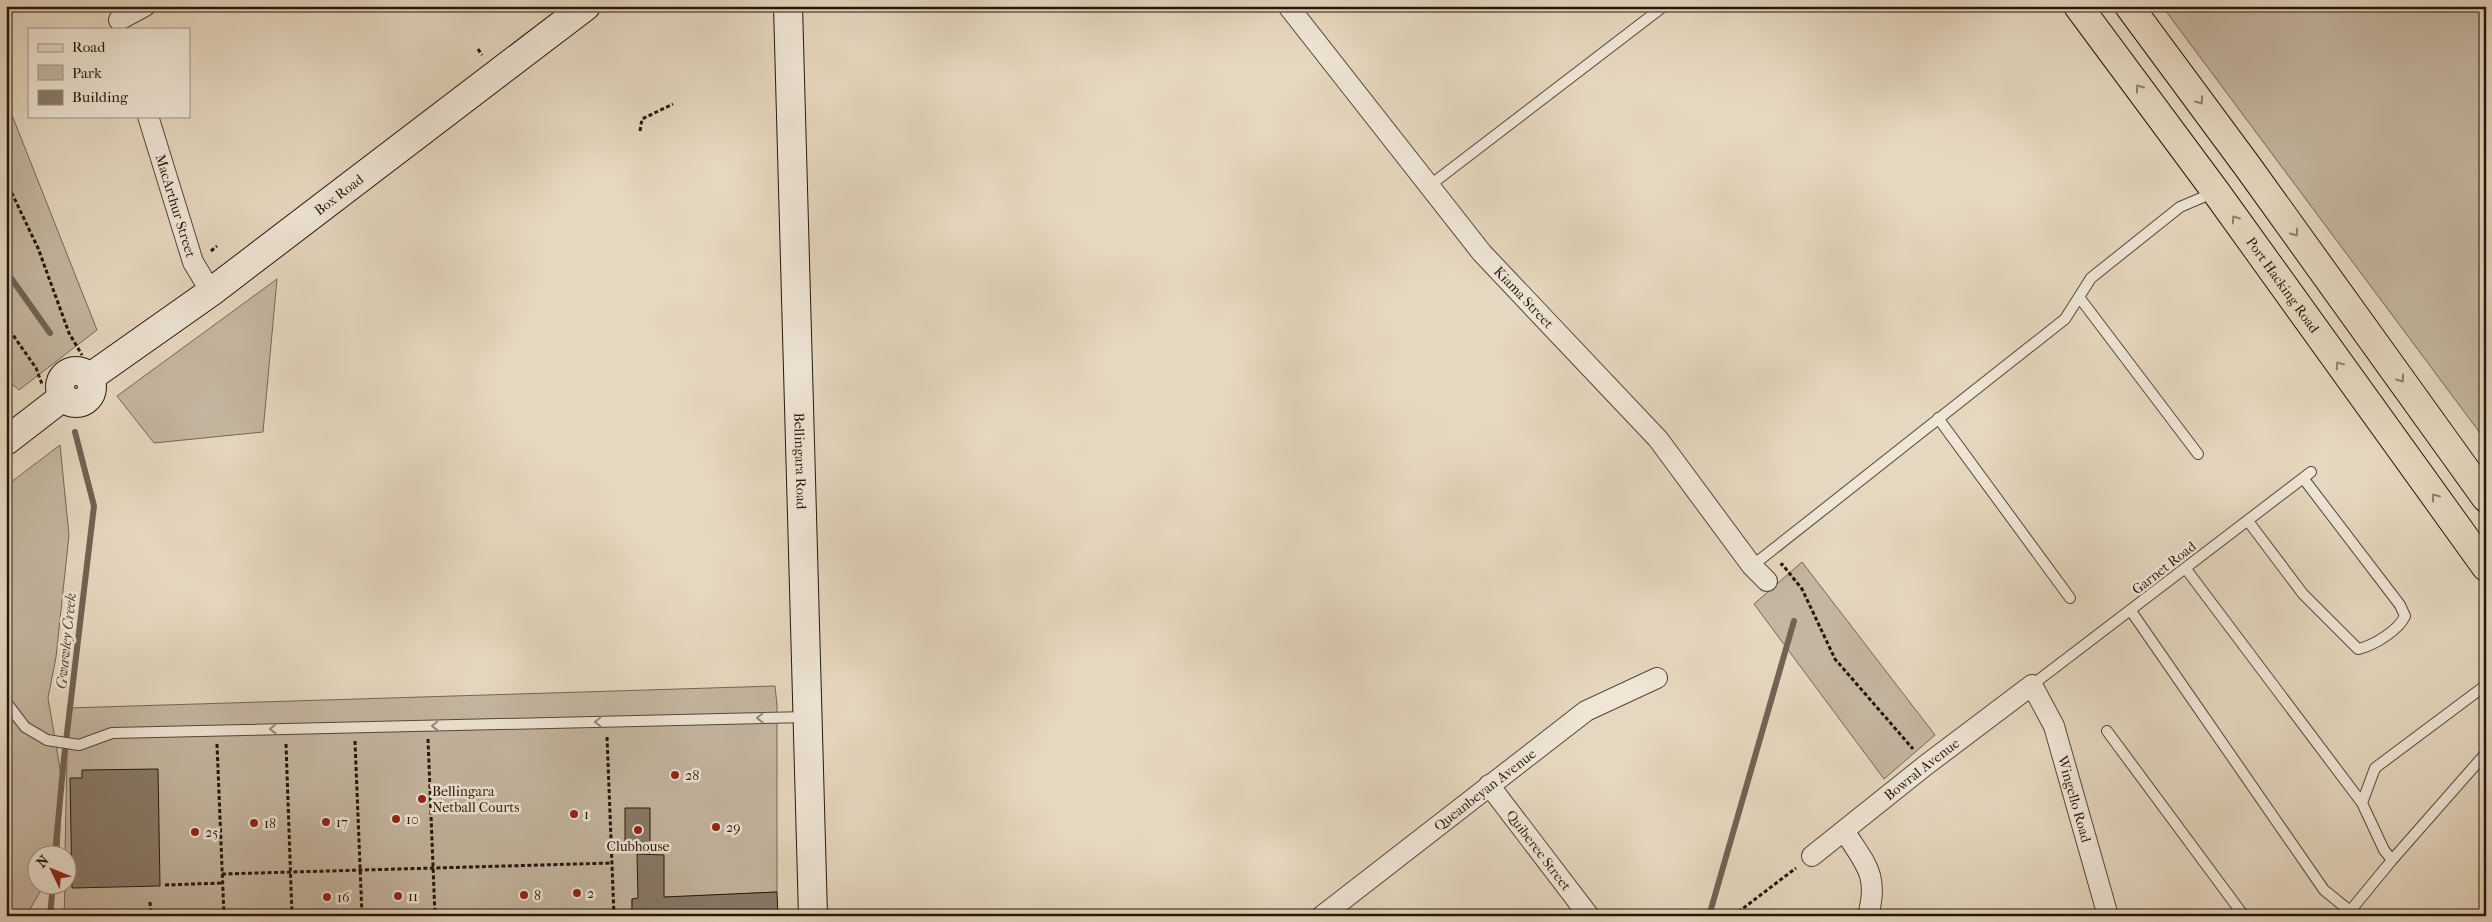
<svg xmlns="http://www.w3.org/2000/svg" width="2492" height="922" viewBox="0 0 2492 922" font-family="'IM FELL French Canon',serif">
  <rect width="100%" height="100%" fill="#e6d8c0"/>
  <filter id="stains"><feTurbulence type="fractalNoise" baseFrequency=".004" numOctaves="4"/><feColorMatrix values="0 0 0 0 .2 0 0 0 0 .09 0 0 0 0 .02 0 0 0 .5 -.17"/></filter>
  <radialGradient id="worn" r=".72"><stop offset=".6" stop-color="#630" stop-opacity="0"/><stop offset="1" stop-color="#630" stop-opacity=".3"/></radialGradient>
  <path fill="#c5b7a2" stroke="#746758" d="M2162,6H2486V441Z
    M6,100L97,330L19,390L6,379Z
    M277,279L263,432L154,443L117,396Z
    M60,445L69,535L56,657L48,698L62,780L59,854H38V884L44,885L26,916H6V486Z
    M1802,562L1935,735L1884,779L1754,604Z
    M775,686L777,705V892L632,899V916H64L65,885L68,884V854H65L68,708Z"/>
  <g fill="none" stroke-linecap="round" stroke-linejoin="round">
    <path stroke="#716354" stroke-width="6" d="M2174,8L2175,6
      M6,271L50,333
      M55,854L64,758L94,506L75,432
      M50,916L53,884
      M1709,916L1794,621"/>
  </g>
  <path fill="#897b6a" stroke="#24170d" d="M158,769L160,886L72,888L70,778H82V770Z
    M625,808H650V852H625Z
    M637,854L664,855V897L777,892L778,916H632V899L638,898Z"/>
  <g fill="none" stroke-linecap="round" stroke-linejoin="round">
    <g stroke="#54473a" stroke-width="12">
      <path id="lane" d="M1429,186L1664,6
        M2079,297L2198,454
        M1938,418L2070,598
        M2248,521L2303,594L2358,649C2373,646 2399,630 2405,616L2400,605L2303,478
        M1752,566L2065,319L2091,278L2180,207L2215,192
        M2186,569L2362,803
        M2131,611L2324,890L2350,911
        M2032,685L2311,472
        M6,702L25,727L47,740L79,745L112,733L808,717
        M2107,731L2244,916
        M2392,860L2486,753
        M2346,916L2392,860L2384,850L2362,803L2375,768L2486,685"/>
    </g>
    <g stroke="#54473a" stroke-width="22">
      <g id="street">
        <path id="s1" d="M1288,6L1482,253L1658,439L1752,566L1767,581"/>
        <path d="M119,20L145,6"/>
        <path id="s2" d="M148,116L193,262L211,292"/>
        <path id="s3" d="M1489,785L1589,916"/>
        <path d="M1845,832C1866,865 1879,875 1868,916"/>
        <path id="s4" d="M1812,856L1926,765L2032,685L2054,726L2108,916"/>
        <path id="s5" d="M1322,916L1586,711L1657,678"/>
      </g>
    </g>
    <g stroke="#24170d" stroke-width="30">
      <g id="secondary">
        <path id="s6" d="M788,6L813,916"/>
        <circle cx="76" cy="387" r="16"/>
        <path id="s7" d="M89,378L211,292L586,6"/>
        <path d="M6,441L63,397"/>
      </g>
    </g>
    <g stroke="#24170d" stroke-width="30">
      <g id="primary">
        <path id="s8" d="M2078,6L2216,192L2486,567"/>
        <path d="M2129,6L2248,167L2486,498"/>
      </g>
    </g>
    <path stroke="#24170d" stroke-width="3" stroke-dasharray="4 2.5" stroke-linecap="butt" d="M478,49L482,55
      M640,131L642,119L673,104
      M6,181L38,248L69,333L82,355
      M211,251L217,246
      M6,325L36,368L42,384
      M1781,566L1782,564L1802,589L1835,659L1913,749
      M607,737L614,916
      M428,739L435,916
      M355,741L362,916
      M217,744L224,916
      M286,744L292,916
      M222,874L612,863
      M165,885L222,883
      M150,902L151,916
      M1733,916L1796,868"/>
    <use href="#lane" stroke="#efe6d6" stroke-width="10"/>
    <use href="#street" stroke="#efe6d6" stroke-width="20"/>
    <use href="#secondary" stroke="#efe6d6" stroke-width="28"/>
    <use href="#primary" stroke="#e6d8c0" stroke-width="28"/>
  </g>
  <defs><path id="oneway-chevron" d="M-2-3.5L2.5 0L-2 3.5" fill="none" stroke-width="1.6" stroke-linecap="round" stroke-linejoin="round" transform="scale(1.25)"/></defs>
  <g stroke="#8f816f">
    <use href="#oneway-chevron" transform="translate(2139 88) rotate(-126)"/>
    <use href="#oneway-chevron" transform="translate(2200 101) rotate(54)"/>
    <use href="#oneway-chevron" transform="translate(2235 219) rotate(-125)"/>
    <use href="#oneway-chevron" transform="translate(2295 233) rotate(54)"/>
    <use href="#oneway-chevron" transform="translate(2339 365) rotate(-125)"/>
    <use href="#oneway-chevron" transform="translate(2401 379) rotate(54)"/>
    <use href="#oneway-chevron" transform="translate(2435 497) rotate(-126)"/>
  </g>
  <g stroke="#94897c">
    <use href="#oneway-chevron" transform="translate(760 718) rotate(179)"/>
    <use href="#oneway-chevron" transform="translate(598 722) rotate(179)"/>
    <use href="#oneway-chevron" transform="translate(435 726) rotate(179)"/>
    <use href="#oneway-chevron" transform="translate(273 729) rotate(179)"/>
  </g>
  <g fill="#8f2418" stroke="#efe6d6" stroke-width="2">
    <circle cx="675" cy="775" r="5"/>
    <circle cx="422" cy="799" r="5"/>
    <circle cx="574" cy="814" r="5"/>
    <circle cx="396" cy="819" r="5"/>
    <circle cx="326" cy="822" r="5"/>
    <circle cx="254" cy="823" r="5"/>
    <circle cx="716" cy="827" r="5"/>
    <circle cx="638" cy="830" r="5"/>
    <circle cx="195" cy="832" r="5"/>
    <circle cx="577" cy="893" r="5"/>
    <circle cx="524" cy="895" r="5"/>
    <circle cx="398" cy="896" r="5"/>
    <circle cx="327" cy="897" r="5"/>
  </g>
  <g text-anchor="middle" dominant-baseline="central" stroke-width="5" stroke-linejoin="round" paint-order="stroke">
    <g font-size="14" fill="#24170d" stroke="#efe6d6">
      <text stroke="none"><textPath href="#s7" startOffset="310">Box Road</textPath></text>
      <text stroke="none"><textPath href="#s2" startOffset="94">MacArthur Street</textPath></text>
      <text stroke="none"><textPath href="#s8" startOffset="346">Port Hacking Road</textPath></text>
      <text stroke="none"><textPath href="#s1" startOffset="375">Kiama Street</textPath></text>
      <text stroke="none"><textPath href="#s6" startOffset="455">Bellingara Road</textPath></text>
      <text transform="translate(2164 568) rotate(-38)">Garnet Road</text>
      <text stroke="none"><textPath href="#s4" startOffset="140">Bowral Avenue</textPath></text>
      <text stroke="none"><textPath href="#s5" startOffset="206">Queanbeyan Avenue</textPath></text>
      <text stroke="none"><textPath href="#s4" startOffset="401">Wingello Road</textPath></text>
      <text stroke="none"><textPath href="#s3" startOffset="82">Quiberee Street</textPath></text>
    </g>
    <g font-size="14" fill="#24170d" stroke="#efe6d6" text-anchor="start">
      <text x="685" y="775">28</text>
      <text x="432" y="791">Bellingara<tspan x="432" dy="16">Netball Courts</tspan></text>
      <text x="584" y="814">1</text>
      <text x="406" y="819">10</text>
      <text x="336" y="822">17</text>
      <text x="264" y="823">18</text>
      <text x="726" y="827">29</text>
      <text x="205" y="832">25</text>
      <text x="638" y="846" text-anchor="middle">Clubhouse</text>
      <text x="587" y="893">2</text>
      <text x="534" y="895">8</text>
      <text x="408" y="896">11</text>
      <text x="337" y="897">16</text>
    </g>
    <g font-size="15" font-style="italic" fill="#574a3c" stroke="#efe6d6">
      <text transform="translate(66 641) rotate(-84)">Gwawley Creek</text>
    </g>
  </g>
  <rect width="2492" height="922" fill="none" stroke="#e6d8c0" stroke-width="25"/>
  <rect x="8" y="8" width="2477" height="907" fill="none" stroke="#24170d" stroke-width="2.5"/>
  <rect x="12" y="12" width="2467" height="897" fill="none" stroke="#24170d"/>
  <rect x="28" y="28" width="162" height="90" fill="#efe6d6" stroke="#9e9386"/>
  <rect x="38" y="44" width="25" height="8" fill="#e6d8c0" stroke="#9e9386"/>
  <text x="72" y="52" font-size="15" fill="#24170d">Road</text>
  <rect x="38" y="65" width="25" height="15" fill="#c5b7a2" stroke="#9e9386"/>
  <text x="72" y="78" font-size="15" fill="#24170d">Park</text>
  <rect x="38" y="90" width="25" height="15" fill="#897b6a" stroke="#9e9386"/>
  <text x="72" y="102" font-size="15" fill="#24170d">Building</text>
  <g transform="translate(52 870) rotate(313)"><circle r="24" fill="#efe6d6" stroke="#9e9386"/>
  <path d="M0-4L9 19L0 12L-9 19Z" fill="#8f2418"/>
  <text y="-8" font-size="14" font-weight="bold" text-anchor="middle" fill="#24170d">N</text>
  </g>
  <rect width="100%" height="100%" filter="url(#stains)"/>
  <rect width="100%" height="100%" fill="url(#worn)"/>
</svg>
